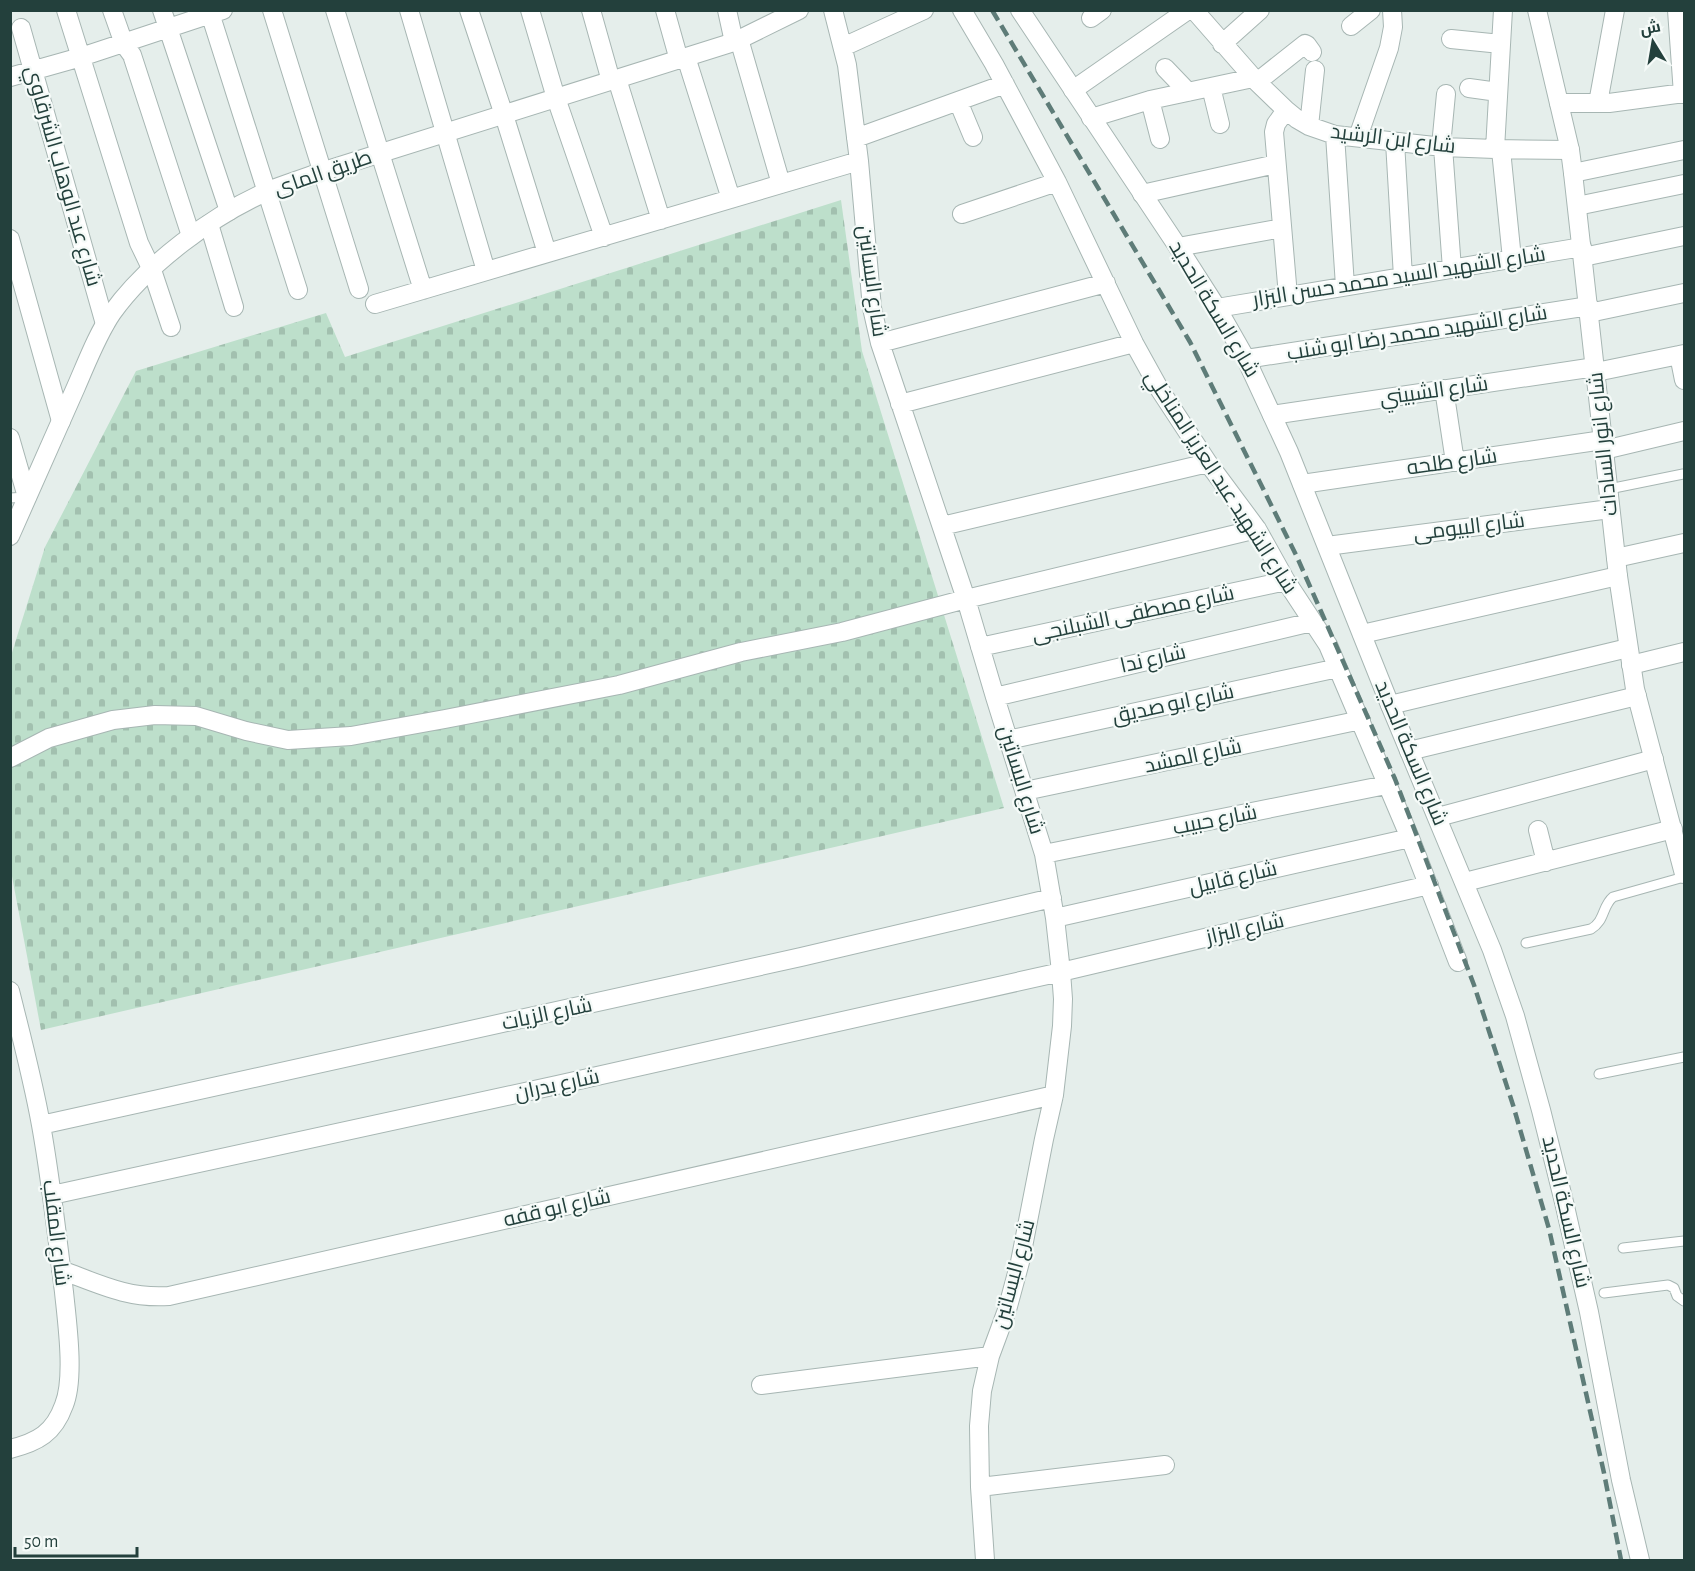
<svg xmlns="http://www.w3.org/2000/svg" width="1695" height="1571" viewBox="0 0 1695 1571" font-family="'Alegreya Sans',Cairo,sans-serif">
  <defs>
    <pattern id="cemetery-stones" width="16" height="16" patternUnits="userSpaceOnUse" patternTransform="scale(1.5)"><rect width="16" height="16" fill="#bddfcb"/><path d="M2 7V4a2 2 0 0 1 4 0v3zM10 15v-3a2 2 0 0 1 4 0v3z" fill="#a2c0af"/></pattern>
  </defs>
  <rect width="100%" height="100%" fill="#e5eeeb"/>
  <path fill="url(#cemetery-stones)" d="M841,200L862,351L1004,808L41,1030L11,871L10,659L45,547L136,371L326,313L345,357Z"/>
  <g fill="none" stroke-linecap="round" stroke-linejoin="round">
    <g stroke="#a7b6b3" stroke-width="11">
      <path id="service" d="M1609,489L1683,474
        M10,498L27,497
        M1526,943L1591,929C1605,921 1602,906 1613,897L1684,877
        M1599,1074L1684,1057
        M1623,1248L1684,1241
        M1604,1293L1668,1285L1674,1288L1677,1296L1684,1301"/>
    </g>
    <g stroke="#a7b6b3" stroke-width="20">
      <path id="minor" d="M66,10L139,243L152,270L171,327
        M112,10L124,44L132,55L191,236
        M162,10L229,211
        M209,10L298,290
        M272,10L359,289
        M335,10L423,290
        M409,10L486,271
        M469,10L504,115L547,253
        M530,10L556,98L604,237
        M591,10L611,81
        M665,10L679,60
        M727,10L734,42
        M833,10L847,65L859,161L872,308L880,343L966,599L995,697L1044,854L1055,918L1061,972L1063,999L1062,1026L1054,1095L1044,1139L1020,1262L1007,1310L990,1356L982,1391L979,1426L980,1487L985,1560
        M962,10L994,64L1057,182L1134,343L1160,390L1208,463L1257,529L1286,581L1328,645L1410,838L1458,962
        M1194,10L1257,82L1286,110L1297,119L1309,126L1335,135L1443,147L1495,149L1570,150
        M1677,10L1683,94
        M1091,18L1102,10
        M1351,26L1371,10
        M21,28L105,324
        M739,39L781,184
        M1451,39L1501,44
        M1222,44L1260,10
        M843,47L924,10
        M686,57L731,199
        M1165,68L1188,92
        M10,77L81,57L223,10
        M617,79L661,220
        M1257,82L1305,44L1307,45L1312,52
        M1211,87L1220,124
        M1469,88L1498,92
        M1073,90L1188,10
        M1150,100L1160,139
        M958,101L973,137
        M1559,103H1609L1684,93
        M1598,103L1615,10
        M1286,110L1276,124L1274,132L1288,296
        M1091,118L1150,100L1253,78
        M1309,126L1315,70
        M1335,135L1345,286
        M1358,137L1389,48L1393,27L1392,10
        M856,138L1005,84
        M1395,142L1403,277
        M1441,146L1446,94
        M1443,147L1452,269
        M1495,149L1503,10
        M1501,150L1512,259
        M1573,173L1684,150
        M1142,194L1276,164
        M1577,206L1684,184
        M962,214L1057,182
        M209,224L234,307
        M10,239L61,421
        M1178,247L1282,228
        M1583,257L1684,236
        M375,304L859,161
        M1217,308L1582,247
        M1589,313L1684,293
        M880,343L1106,283
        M1679,355L1684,380
        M1246,359L1589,306
        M1596,372L1684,354
        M1444,389L1455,462
        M900,404L1134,343
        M1272,415L1595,367
        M10,438L27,497
        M1604,450L1684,431
        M1302,484L1603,440
        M942,526L1208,463
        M1327,546L1610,509
        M1616,558L1684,543
        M1362,634L1618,576
        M980,647L1286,581
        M1631,665L1684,652
        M995,697L1312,622
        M1390,705L1628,648
        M1008,740L1338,668
        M1409,751L1637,696
        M10,758L49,738L113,720L155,715L196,716L246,731L288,740L351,736L445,719L619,685L741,652L842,632L966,599L1257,529
        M1025,791L1361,720
        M1438,817L1654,759
        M1538,830L1546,862
        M1044,854L1386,785
        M1465,882L1673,829
        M1055,918L1410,838
        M10,991C21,1035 33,1080 41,1125C51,1180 57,1236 64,1292C67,1322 75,1378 64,1405C54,1433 38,1442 10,1449
        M41,1125L801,957L1052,898
        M52,1195L557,1085L1061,972L1429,885
        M61,1270C99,1284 128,1299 169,1296L1054,1095
        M761,1385L990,1356
        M980,1487L1165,1465"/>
    </g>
    <g stroke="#a7b6b3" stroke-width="20">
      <path id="tertiary" d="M1020,10L1178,247L1217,308L1246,359L1289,452L1390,705L1492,950L1515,1016L1541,1110L1564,1202L1589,1312L1621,1480L1640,1560
        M1537,10L1570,150L1573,173L1618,576L1635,689L1684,874
        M10,536C32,486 54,436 76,387C87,362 97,335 112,313C147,264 213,215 268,191C286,184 305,178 324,171L734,42L799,10"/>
    </g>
    <use href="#service" stroke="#fff" stroke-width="9"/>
    <use href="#minor" stroke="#fff" stroke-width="18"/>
    <use href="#tertiary" stroke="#fff" stroke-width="18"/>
    <path stroke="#5e7c78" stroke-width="4.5" stroke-dasharray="12 6" stroke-linecap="butt" d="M992,10L1190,342L1297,557L1395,779L1474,985L1513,1105L1549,1229L1604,1473L1621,1560"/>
  </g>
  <g text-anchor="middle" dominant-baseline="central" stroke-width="4.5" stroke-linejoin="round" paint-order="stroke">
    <g font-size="21" fill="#23403c" stroke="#f5faf8">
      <text transform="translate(1393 139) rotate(7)">شارع ابن الرشيد</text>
      <text transform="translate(323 173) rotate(-19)">طريق الماى</text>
      <text transform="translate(63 176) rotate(74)">شارع عبد الوهاب الشرقاوي</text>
      <text transform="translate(1399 277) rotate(-9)">شارع الشهيد السيد محمد حسن البزار</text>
      <text transform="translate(872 281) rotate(82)">شارع البساتين</text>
      <text transform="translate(1214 309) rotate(59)">شارع السكة الحديد</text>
      <text transform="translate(1417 333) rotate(-9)">شارع الشهيد محمد رضا ابو شنب</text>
      <text transform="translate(1434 391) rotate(-8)">شارع الشبيني</text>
      <text transform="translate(1603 444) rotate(-96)">شارع انور السادات</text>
      <text transform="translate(1452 462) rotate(-8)">شارع طلحه</text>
      <text transform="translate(1221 482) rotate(57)">شارع الشهيد عبد العزيز المناخلي</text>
      <text transform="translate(1469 527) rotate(-7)">شارع البيومى</text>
      <text transform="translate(1133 614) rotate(-12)">شارع مصطفى الشبلنجى</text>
      <text transform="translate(1153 659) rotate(-13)">شارع ندا</text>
      <text transform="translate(1173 704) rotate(-12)">شارع ابو صديق</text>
      <text transform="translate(1411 753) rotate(67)">شارع السكة الحديد</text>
      <text transform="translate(1193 756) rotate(-12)">شارع المشد</text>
      <text transform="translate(1021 780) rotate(73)">شارع البساتين</text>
      <text transform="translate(1215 820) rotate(-11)">شارع حبيب</text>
      <text transform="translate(1233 878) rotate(-13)">شارع قابيل</text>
      <text transform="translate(1245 929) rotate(-13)">شارع البزاز</text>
      <text transform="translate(547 1014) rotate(-12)">شارع الزيات</text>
      <text transform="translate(557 1085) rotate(-12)">شارع بدران</text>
      <text transform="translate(557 1208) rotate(-13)">شارع ابو قفه</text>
      <text transform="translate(1566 1212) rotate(77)">شارع السكة الحديد</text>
      <text transform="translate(56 1233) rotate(83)">شارع المقلب</text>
      <text transform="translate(1014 1274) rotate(-75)">شارع البساتين</text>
    </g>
  </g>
  <rect width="1695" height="1571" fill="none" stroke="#23403c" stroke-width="24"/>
  <g transform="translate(1653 42) rotate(349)" stroke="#f5faf8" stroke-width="4.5" paint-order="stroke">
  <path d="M0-4.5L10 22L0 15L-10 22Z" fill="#23403c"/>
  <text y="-9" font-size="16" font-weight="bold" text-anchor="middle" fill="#23403c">ش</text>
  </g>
  <path d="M15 1547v9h122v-9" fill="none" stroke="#23403c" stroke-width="3"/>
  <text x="24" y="1547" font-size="18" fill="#23403c" stroke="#f5faf8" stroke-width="4.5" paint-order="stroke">50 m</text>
</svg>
